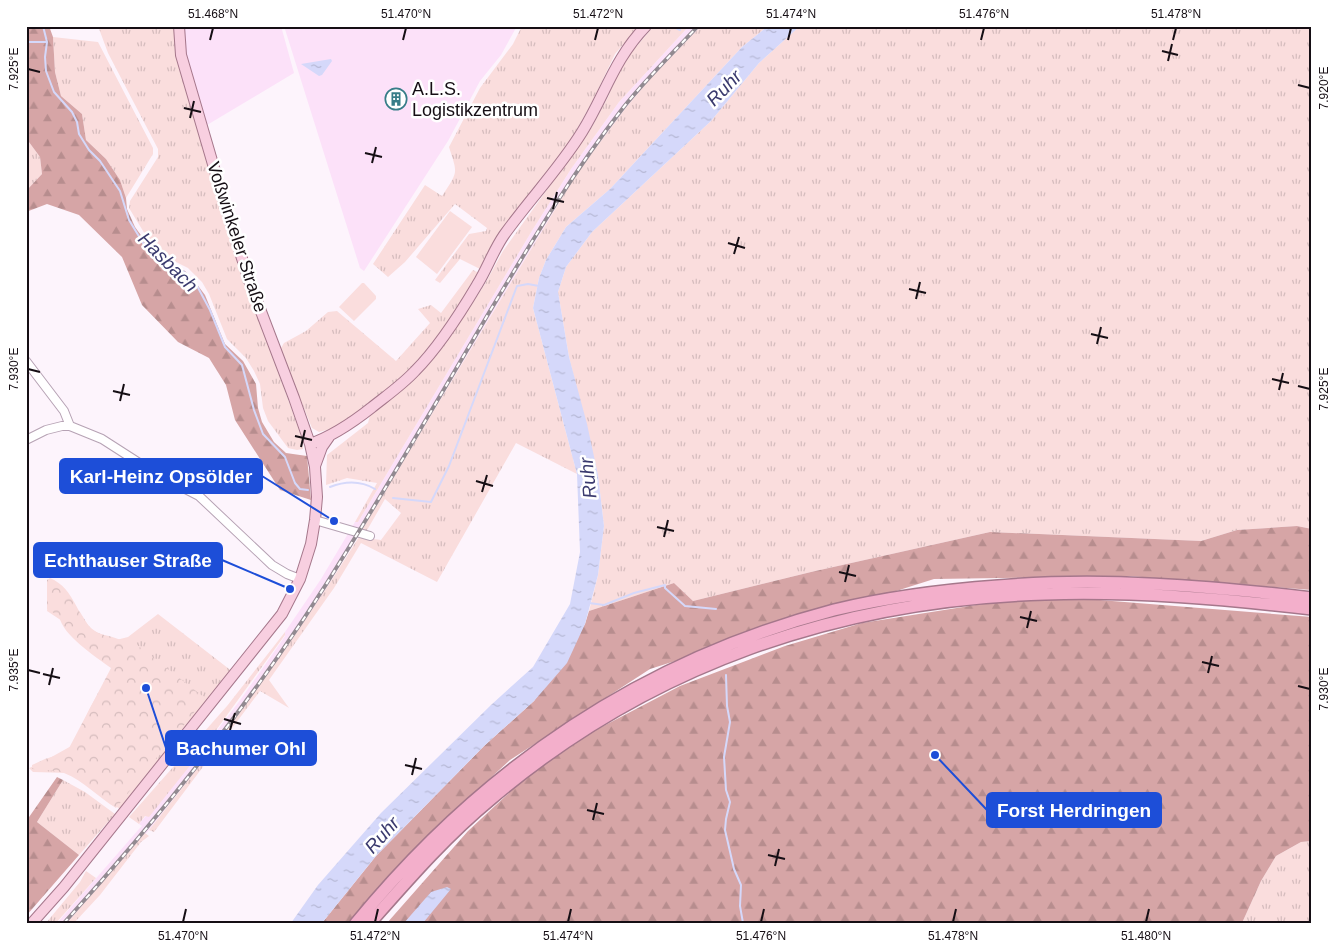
<svg xmlns="http://www.w3.org/2000/svg" width="1338" height="949" viewBox="0 0 1338 949" font-family="Helvetica,sans-serif">
  <defs>
    <pattern id="grass-tufts" width="24" height="20" patternUnits="userSpaceOnUse" patternTransform="scale(1.25)"><rect width="24" height="20" fill="#fadddd"/><path d="M3 7l-1-3M5 7V3M7 7l1-3M15 17l-1-3M17 17v-4M19 17l1-3" fill="none" stroke="#d5bcbd"/></pattern>
    <pattern id="forest-firs" width="22" height="20" patternUnits="userSpaceOnUse" patternTransform="scale(1.25)"><rect width="22" height="20" fill="#d6a5a6"/><path d="M5 1l3.5 6h-7zM16 11l3.5 6h-7z" fill="#b78d8e"/></pattern>
    <pattern id="park-crowns" width="20" height="18" patternUnits="userSpaceOnUse" patternTransform="scale(1.25)"><rect width="20" height="18" fill="#fadddd"/><path d="M2 6a3 3 0 1 1 6 0M12 15a3 3 0 1 1 6 0" fill="none" stroke="#d5bcbd"/></pattern>
    <pattern id="water-ripples" width="26" height="14" patternUnits="userSpaceOnUse" patternTransform="scale(1.25)"><rect width="26" height="14" fill="#d5d8fa"/><path d="M2 4q2-2 4 0t4 0M15 11q2-2 4 0t4 0" fill="none" stroke="#b6b8d5"/></pattern>
  </defs>
  <rect width="100%" height="100%" fill="#fdf4fc"/>
  <path fill="#fce1f9" d="M183,26H281L294,73L207,125L184,55Z
    M284,26H517L501,55L480,81L448,141L364,271L360,268Z
    M689,26H701L650,79L625,109L577,173L320,599L247,703L201,764L149,830L67,923H57L139,829L142,826L139,824L196,758L241,699L285,636V632L321,579L355,522H358L533,229L571,169L619,102Z"/>
  <path fill="url(#grass-tufts)" d="M98,26H175L176,57L247,285L303,441V449L297,450L288,448L268,421L263,408L260,384L254,371L246,358L227,339L209,294L202,282L188,268L166,257L151,244L129,208L130,201L158,157V149L108,53Z
    M522,26H639L615,54L593,100L571,140L498,238L480,269L460,259L440,283L435,280L469,234L486,231L487,228L455,204L405,262L388,277L373,264L425,185L442,196C458,171 458,175 449,147L480,88L513,44Z
    M654,26H689L619,102L571,169L533,229L358,522H355L377,483L347,478L326,485L327,455L368,423L370,415L419,375L452,334L485,284L503,251L592,127L609,95L617,69Z
    M701,26H768L742,47L610,189L566,227L546,260L539,278L533,308L577,474L516,443L437,582L361,543L334,588L269,680L289,708L260,691L154,832L149,830C224,736 296,639 359,537L381,540L401,513L385,499L366,532L362,530L577,173L625,109L650,79Z
    M800,26H1312V529L1297,526L1237,530L1201,541L990,532L811,572L693,601L674,583L589,611L598,575L604,526L598,475L569,357L558,292L566,267L592,232L711,121L759,63Z
    M53,37L98,42L153,148V154L126,198L120,180L106,159L86,140L82,114L61,96L55,72Z
    M26,138L40,157L42,174L26,191Z
    M473,270L477,272L478,277L440,334L405,377L341,426L319,432L312,428L281,352V348L284,343L306,331L328,312L337,311L396,361L430,323L418,309L431,305L441,313Z
    M51,582L80,612L91,630L116,640L128,637L158,614L233,672L121,810L87,785L69,773L33,772L29,768L39,764L73,745L90,708L118,658L47,611Z
    M285,632V635L196,758L149,817L145,816L139,824L129,817L227,706Z
    M63,780L85,792L115,814L79,855L37,822Z
    M145,833L149,836L141,842L100,895L74,923H67Z
    M1312,841V923H1242L1261,881L1276,856L1301,842Z
    M86,871L96,878L56,923H46L80,882Z"/>
  <path fill="url(#forest-firs)" d="M26,26H49L53,37L55,72L61,96L82,114L86,140L106,159L120,180L126,198L127,209L135,227L151,249L165,262L185,271L196,283L205,295L225,344L243,361L256,384L258,408L262,422L274,442L286,453L307,456L311,500L280,490L235,420L226,385L209,358L178,342L142,305L122,257L79,215L47,204L26,212V191L42,174L40,157L26,138Z
    M1297,526L1312,529V590L1129,576L934,579L650,669L510,760L421,842L349,923H322L376,856L484,746L534,701L585,624L589,611L674,583L693,601L811,572L990,532L1201,541L1237,530Z
    M1087,599L1312,617V841L1301,842L1276,856L1261,881L1242,923H387L468,831L525,778L592,732L680,686L785,646L862,623L1001,601Z
    M57,777L63,780L37,822L79,855L26,916L27,820Z"/>
  <path fill="url(#park-crowns)" d="M50,578C76,589 76,618 95,631C99,634 104,635 109,636C118,639 124,641 132,641L205,698L178,733V736H174L116,808C98,797 84,781 64,773C54,770 42,770 32,769V765L45,759L64,753L68,750L111,668C95,656 63,636 59,616L47,609V580Z"/>
  <path fill="#fadddd" d="M450,211L472,227L437,274L416,257Z
    M362,283H364L376,296V299L354,321L339,307Z"/>
  <path fill="url(#water-ripples)" d="M768,26H800L759,63L711,121L592,232L566,267L558,292L569,357L587,424L598,475L604,526L598,575L585,624L567,663L534,701L484,746L376,856L322,923H291L318,885L381,813L491,705L533,667L570,604L580,552L577,474L533,308L539,278L546,260L566,227L610,189L742,47Z
    M331,59L332,61L322,75L319,76L301,64Z
    M447,887L451,889L423,923H404L431,892Z"/>
  <g fill="none" stroke-linecap="round" stroke-linejoin="round">
    <path stroke="#d5d8fa" stroke-width="2" d="M43,26L47,42L45,57L46,71L54,92L72,112L77,122L79,134L89,150L100,161L120,191L129,220L143,243L166,265L184,272L196,284L210,310L225,347L242,365L254,410L263,434L285,457L295,483L300,489L308,490
      M672,26L680,30
      M26,42H46
      M330,487C345,481 360,480 375,489
      M393,498L431,502L449,466L517,286L528,284L539,286
      M589,603L604,605L634,593L665,585V588L685,606L716,609
      M726,675L727,706L730,722L724,757L726,790L730,802L726,819L725,830L734,869L741,885L740,906L743,923"/>
    <g stroke="#b6a2b4" stroke-width="10">
      <path id="minor" d="M26,361L64,411L70,426
        M26,440L46,430L62,426H70L102,439L158,475L199,496L272,565L287,574L300,579
        M315,520L370,536"/>
    </g>
    <g stroke="#a5778b" stroke-width="12">
      <path id="major" d="M310,444C333,436 352,423 371,408C386,396 402,385 415,371C437,349 461,312 477,285C487,269 493,251 504,235C529,200 559,169 582,132C605,95 614,59 646,26
        M315,466L322,447L329,437
        M32,923L64,887L282,614L300,579L311,544L315,520L317,497L315,467L310,444L294,398L249,280L227,212L181,55L179,26"/>
    </g>
    <g stroke="#a5778b" stroke-width="14">
      <path id="highway" d="M356,923C483,768 640,661 834,610C888,597 943,590 998,586C1102,577 1208,586 1312,598
        M370,923C408,880 446,836 491,799C649,665 838,600 1045,594C1134,591 1223,599 1312,609"/>
    </g>
    <use href="#minor" stroke="#fff" stroke-width="8"/>
    <use href="#major" stroke="#f8cfe0" stroke-width="10"/>
    <use href="#highway" stroke="#f3afcb" stroke-width="11"/>
    <g stroke="#928a91" stroke-width="4">
      <path id="rail" d="M64,923C169,807 267,683 348,549C397,470 443,391 490,311C532,241 573,172 623,108C646,79 673,53 698,26"/>
    </g>
    <use href="#rail" stroke="#fff" stroke-width="2" stroke-dasharray="5.5" stroke-linecap="butt"/>
  </g>
  <path fill="none" stroke="#150e14" stroke-width="2" d="M210,40L213,28M403,40L406,28M595,40L598,28M788,40L791,28M981,40L984,28M1173,40L1176,28M1162,51L1178,55M1168,61L1172,44M28,69L40,72M1298,85L1310,88M184,108L201,112M190,118L194,101M365,153L382,157M372,163L376,147M547,198L564,202M553,209L557,192M728,243L745,248M734,254L739,237M909,289L926,293M916,299L920,282M1091,334L1108,338M1097,344L1101,327M28,369L40,372M1272,379L1289,383M1298,386L1310,389M1279,390L1283,373M113,391L130,395M120,401L124,384M295,436L312,440M301,447L305,430M476,481L493,486M482,492L487,475M657,527L674,531M664,537L668,520M839,572L856,576M845,582L849,565M1020,617L1037,621M1027,628L1031,611M1202,662L1219,666M28,670L40,673M1208,673L1212,656M43,674L60,678M49,685L53,668M1298,686L1310,689M224,719L241,724M230,730L235,713M405,765L422,769M412,775L416,758M587,810L604,814M593,820L597,803M768,855L785,859M775,866L779,849M183,922L186,909M375,922L378,909M568,922L571,909M761,922L764,909M953,922L956,909M1146,922L1149,909"/>
  <defs>
    <g id="building-ring" transform="scale(1.125)"><circle r="9.5" fill="#fff" stroke="#377d88" stroke-width="1.5"/><path d="M-4-6H4V6H1V3H-1V6H-4ZM-2.5-4.3h1.7v1.8h-1.7ZM.8-4.3h1.7v1.8H.8ZM-2.5-1h1.7V.8h-1.7ZM.8-1h1.7V.8H.8Z" fill="#377d88"/></g>
  </defs>
  <g fill-rule="evenodd">
    <use href="#building-ring" x="396" y="99"/>
  </g>
  <g text-anchor="middle" dominant-baseline="central" stroke-width="5" stroke-linejoin="round" paint-order="stroke">
    <g font-size="18" fill="#150e14" stroke="#fff" text-anchor="start">
      <text x="412" y="89">A.L.S.<tspan x="412" dy="21">Logistikzentrum</tspan></text>
    </g>
    <g font-size="18" fill="#150e14" stroke="#fff">
      <text transform="translate(237 237) rotate(72)">Voßwinkeler Straße</text>
    </g>
    <g font-size="19" font-style="italic" fill="#3a3a6e" stroke="#fff">
      <text transform="translate(724 88) rotate(-46)">Ruhr</text>
      <text transform="translate(168 262) rotate(45)">Hasbach</text>
      <text transform="translate(588 478) rotate(-96)">Ruhr</text>
      <text transform="translate(382 835) rotate(-48)">Ruhr</text>
    </g>
  </g>
  <path fill="none" stroke="#1d4ed8" stroke-width="2" d="M334 521L262 476M290 589L222 560M146 688L166 748M935 755L987 810"/>
  <g fill="#1d4ed8" stroke="#fff" stroke-width="2">
    <circle cx="334" cy="521" r="5"/>
    <circle cx="290" cy="589" r="5"/>
    <circle cx="146" cy="688" r="5"/>
    <circle cx="935" cy="755" r="5"/>
  </g>
  <g fill="#1d4ed8" stroke="#1d4ed8" stroke-width="2">
    <rect x="60" y="459" width="202" height="34" rx="5"/>
    <rect x="34" y="543" width="188" height="34" rx="5"/>
    <rect x="166" y="731" width="150" height="34" rx="5"/>
    <rect x="987" y="793" width="174" height="34" rx="5"/>
  </g>
  <g font-size="19" text-anchor="middle" font-weight="bold" fill="#fff">
    <text x="161" y="483">Karl-Heinz Opsölder</text>
    <text x="128" y="567">Echthauser Straße</text>
    <text x="241" y="755">Bachumer Ohl</text>
    <text x="1074" y="817">Forst Herdringen</text>
  </g>
  <rect width="1338" height="949" fill="none" stroke="#ffffff" stroke-width="55"/>
  <rect x="28" y="28" width="1282" height="894" fill="none" stroke="#150e14" stroke-width="2"/>
  <g font-size="12" text-anchor="middle" fill="#150e14">
    <text x="213" y="18">51.468°N</text>
    <text x="406" y="18">51.470°N</text>
    <text x="598" y="18">51.472°N</text>
    <text x="791" y="18">51.474°N</text>
    <text x="984" y="18">51.476°N</text>
    <text x="1176" y="18">51.478°N</text>
    <text transform="translate(14 69) rotate(-90)" y="4">7.925°E</text>
    <text transform="translate(1324 88) rotate(-90)" y="4">7.920°E</text>
    <text transform="translate(14 369) rotate(-90)" y="4">7.930°E</text>
    <text transform="translate(1324 389) rotate(-90)" y="4">7.925°E</text>
    <text transform="translate(14 670) rotate(-90)" y="4">7.935°E</text>
    <text transform="translate(1324 689) rotate(-90)" y="4">7.930°E</text>
    <text x="183" y="940">51.470°N</text>
    <text x="375" y="940">51.472°N</text>
    <text x="568" y="940">51.474°N</text>
    <text x="761" y="940">51.476°N</text>
    <text x="953" y="940">51.478°N</text>
    <text x="1146" y="940">51.480°N</text>
  </g>
</svg>
